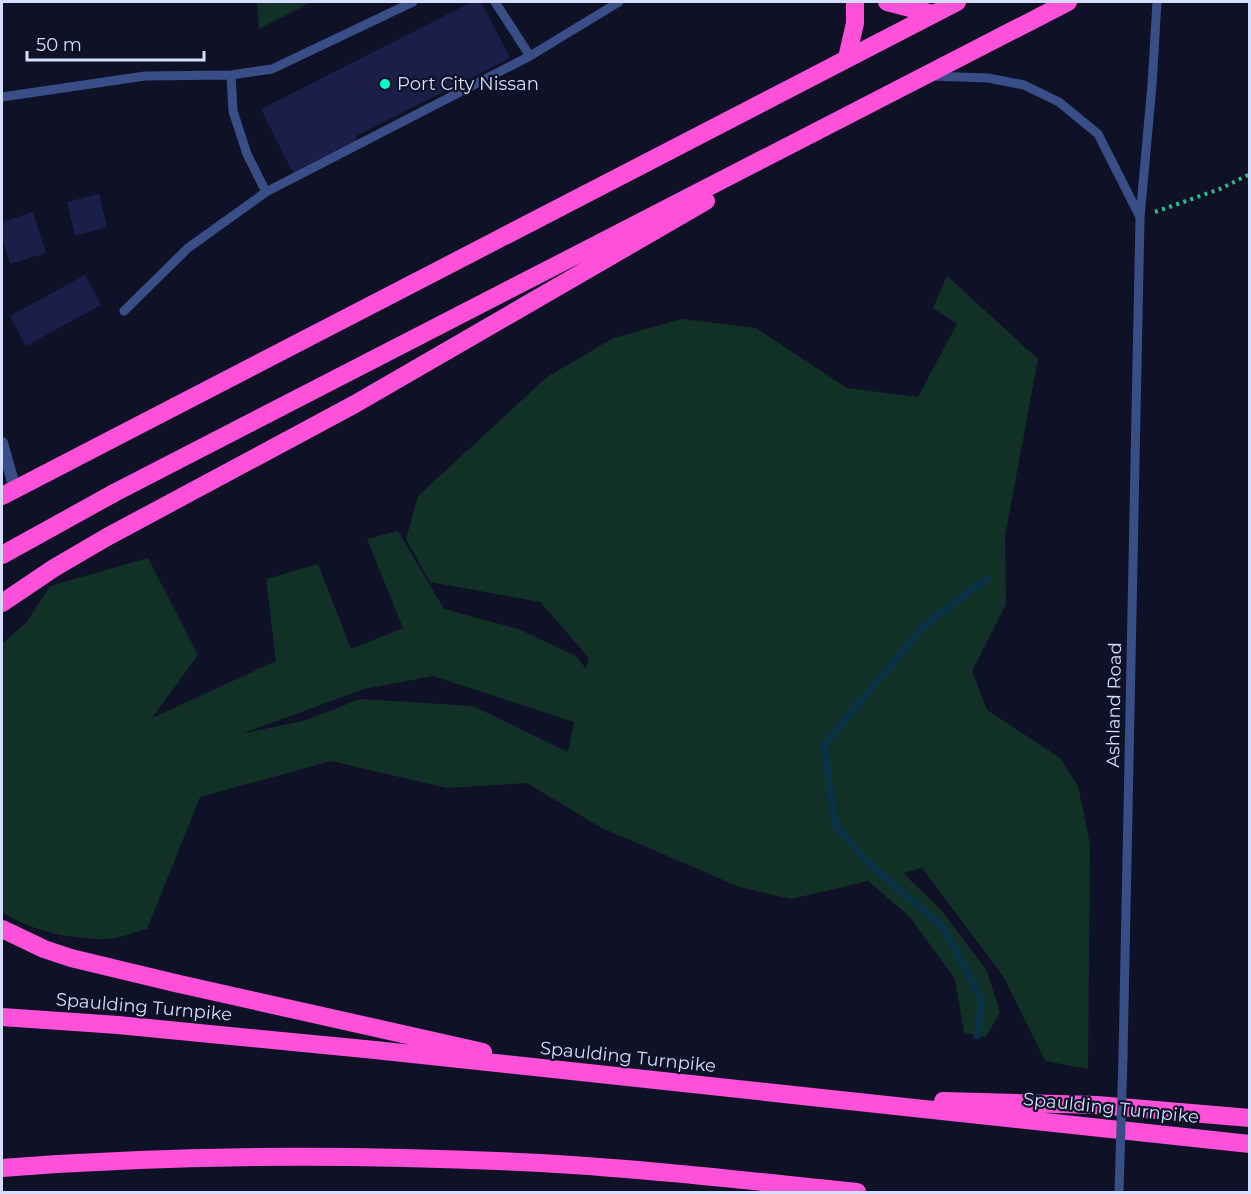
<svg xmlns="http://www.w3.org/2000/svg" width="1251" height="1194" viewBox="0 0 1251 1194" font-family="Montserrat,sans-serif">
  <rect width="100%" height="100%" fill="#0f1227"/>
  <path fill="#123126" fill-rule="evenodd" d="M257,2H311L259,29Z
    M947,276L1038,359L1005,536L1006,604L972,671L987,710L1060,758L1078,786L1090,845L1088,1069L1045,1061L1005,979L922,868L903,873L942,911L987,971L1000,1012L986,1037L964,1033L955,979L910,917L868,881L791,899L740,887L602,828L527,783L447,788L331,761L200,797L147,929C134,932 118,939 105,939C70,939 31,931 2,912V644L26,623L50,586L148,558L198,655L152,718L276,661L266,579L318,564L351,649L403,628L367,539L398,531L444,609L518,629L576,656L586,669L589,658L540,602L430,582L406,539L418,496L547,377L614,338L681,319L756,328L847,388L918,397L957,324L933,308ZM433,676L574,722L568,752L473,706L360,699L307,720L241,734L364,689Z"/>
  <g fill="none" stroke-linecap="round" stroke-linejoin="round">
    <path stroke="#093246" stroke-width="7" d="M977,1036L982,1001L943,927L867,862L835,824L824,745L924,626L988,578"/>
  </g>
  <path fill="#1a1f49" d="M472,2H481L510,58L356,136L357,140L293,173L261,109Z
    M99,194L107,227L75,236L67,202Z
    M33,212L46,253L10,264L2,236V222Z
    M85,275L101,305L26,346L10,316Z"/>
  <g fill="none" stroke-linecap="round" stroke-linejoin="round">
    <path stroke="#2dbb87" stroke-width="4" stroke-dasharray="3 4.5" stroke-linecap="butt" d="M1155,212L1220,189L1250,174"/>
    <path stroke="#394e87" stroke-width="9" d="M530,56L619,2
      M231,75L233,111L247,154L266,192
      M931,76L988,78L1024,85L1059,102L1098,134L1140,217
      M2,97L145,76L231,75L272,69L413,2
      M124,311L188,248L266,192L530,56L495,2
      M1123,1057L1140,217L1152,85L1157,2"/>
    <path stroke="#394e87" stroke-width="12" d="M2,443L15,489"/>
    <path stroke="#ff50da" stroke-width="18" d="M887,2L933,14
      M847,58L855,23V2
      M2,496L957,2
      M2,555L116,492L1068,2
      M2,603L54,568L107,537L355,404L706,201
      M2,929L44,949L71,958L175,983L483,1052
      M2,1017L118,1025L375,1050L1250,1144
      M943,1101L1097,1105L1250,1118
      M2,1168C181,1154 361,1154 541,1163C646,1169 752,1181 857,1192"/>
    <path stroke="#394e87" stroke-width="9" d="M1119,1192L1123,1057"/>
  </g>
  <circle fill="#01ffca" stroke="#0f1227" stroke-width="2" cx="385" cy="84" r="6"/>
  <g text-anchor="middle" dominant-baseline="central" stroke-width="4.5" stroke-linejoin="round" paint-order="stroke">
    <g font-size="18" fill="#d5ddff" stroke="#0f1227" text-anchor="start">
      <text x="397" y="84">Port City Nissan</text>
    </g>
    <g font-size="18" fill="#d5ddff" stroke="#0f1227">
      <text transform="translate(1114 705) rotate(-89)">Ashland Road</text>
      <text transform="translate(144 1007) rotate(5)">Spaulding Turnpike</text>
      <text transform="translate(628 1057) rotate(6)">Spaulding Turnpike</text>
      <text transform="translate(1111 1108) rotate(6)">Spaulding Turnpike</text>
    </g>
  </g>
  <rect width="1251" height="1194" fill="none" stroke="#d5ddff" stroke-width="6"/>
  <path d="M27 51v9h177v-9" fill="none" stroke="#d5ddff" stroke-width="3"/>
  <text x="36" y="51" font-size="18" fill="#d5ddff" stroke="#0f1227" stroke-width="4.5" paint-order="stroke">50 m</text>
</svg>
